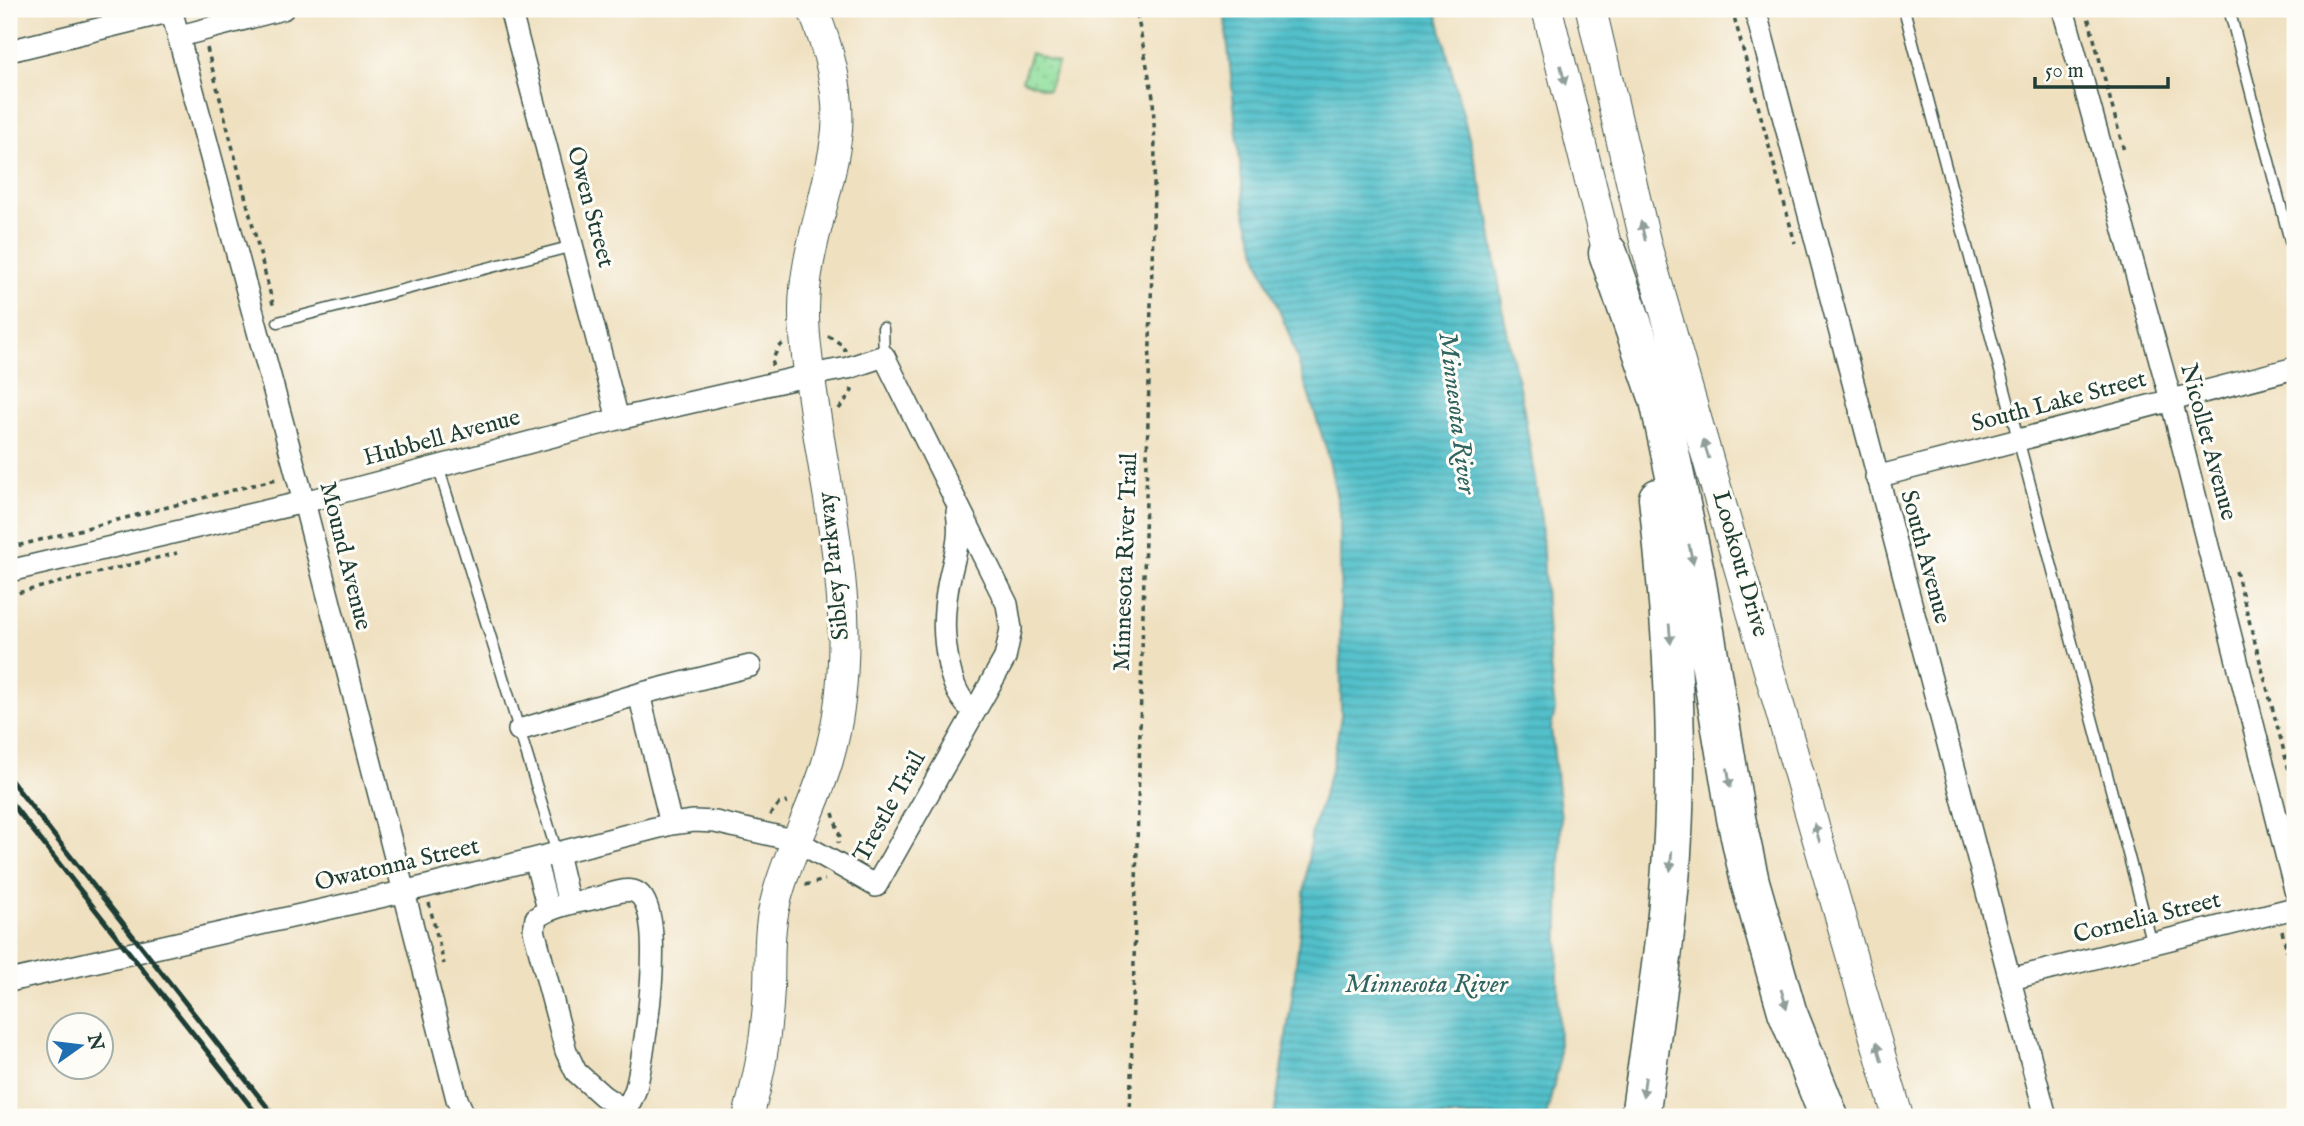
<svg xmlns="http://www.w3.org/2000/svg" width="2304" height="1126" viewBox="0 0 2304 1126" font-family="'IM FELL English',serif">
  <defs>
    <pattern id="park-dots" width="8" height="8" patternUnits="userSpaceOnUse" patternTransform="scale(1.75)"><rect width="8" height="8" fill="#90de9c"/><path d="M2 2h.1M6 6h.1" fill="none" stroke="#7cbf87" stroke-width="1.8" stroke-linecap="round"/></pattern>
    <pattern id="water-rules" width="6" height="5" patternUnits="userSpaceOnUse" patternTransform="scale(1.75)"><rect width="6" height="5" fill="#53c0ca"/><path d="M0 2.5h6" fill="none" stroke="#449da5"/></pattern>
  </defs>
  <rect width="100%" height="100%" fill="#fdfcf7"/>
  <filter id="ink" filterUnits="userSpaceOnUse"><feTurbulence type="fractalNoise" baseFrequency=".0143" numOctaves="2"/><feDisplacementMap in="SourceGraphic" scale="14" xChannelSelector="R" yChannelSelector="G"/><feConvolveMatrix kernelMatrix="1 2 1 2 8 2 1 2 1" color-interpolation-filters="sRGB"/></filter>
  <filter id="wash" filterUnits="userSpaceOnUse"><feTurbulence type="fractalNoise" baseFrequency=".00686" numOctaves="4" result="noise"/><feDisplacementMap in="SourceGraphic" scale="28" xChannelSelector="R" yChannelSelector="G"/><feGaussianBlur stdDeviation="1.57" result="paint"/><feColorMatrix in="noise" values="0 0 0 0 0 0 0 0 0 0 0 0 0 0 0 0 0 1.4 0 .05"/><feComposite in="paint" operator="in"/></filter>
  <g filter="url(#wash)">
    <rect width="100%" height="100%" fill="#efe0c0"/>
    <path fill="url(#park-dots)" stroke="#588e68" stroke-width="2" d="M1031,53L1058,63L1048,90L1022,80Z"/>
    <path fill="url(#water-rules)" stroke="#397e7f" stroke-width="2" d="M1224,9H1436L1488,212L1504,317L1524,410L1541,519L1549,655L1555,711L1551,728L1561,818L1558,974L1559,1065L1546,1117H1274L1292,998L1311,835L1332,767L1341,716L1340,512L1327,451L1289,334L1261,267L1245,211Z"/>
  </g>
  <g filter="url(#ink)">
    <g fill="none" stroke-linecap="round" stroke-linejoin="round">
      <g stroke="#3e5549" stroke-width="13">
        <path id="lane" d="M1904,9L2152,944
          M2229,9L2295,260
          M278,322L573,246
          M883,328L884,356
          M438,466L557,853"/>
      </g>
      <g stroke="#3e5549" stroke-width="24">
        <path id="street" d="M171,9L304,502L457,1099L465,1117
          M510,9L618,419
          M1755,9L2046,1117
          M2063,9L2171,400L2295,890
          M180,36L283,9
          M9,51L172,11
          M1876,477L2295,368
          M957,512C962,541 953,558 948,586C943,616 943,636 949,666C953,684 959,701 974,711
          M9,571L304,502L618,419L810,375L848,368L884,356L1007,604L1011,629L1005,658L876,886L797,841L715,822L694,821L671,824L424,887L9,981
          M639,694L671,824
          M519,730L639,694L750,666
          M557,853L569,904
          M535,859L548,909
          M2011,979L2295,908
          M623,1117C627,1107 633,1098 636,1088C643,1059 671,900 633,891C623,889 607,895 596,898C575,903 554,905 536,918L534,930L566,1051L576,1072L603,1096L626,1111"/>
      </g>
      <g stroke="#3e5549" stroke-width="32">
        <path id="secondary" d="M1547,9L1608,253
          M1591,9L1646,245L1898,1117
          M748,1117C760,1075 767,1032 769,988C770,960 768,932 775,904C787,854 814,809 828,760C842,712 845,663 843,613C839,542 823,470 813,399C809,371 804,343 804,314C803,251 831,193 837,130C840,87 828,48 813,9"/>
      </g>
      <g stroke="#3e5549" stroke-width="41">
        <path id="highway" d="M1608,253L1659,400L1695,571L1736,818L1750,882L1787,1011L1829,1117
          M1640,1117C1654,1016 1671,914 1674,811C1678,706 1669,602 1658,498"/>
      </g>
      <path stroke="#3e5549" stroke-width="3.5" stroke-dasharray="5 5" stroke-linecap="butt" d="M1732,9L1795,243
        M2086,9L2124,151
        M207,48L274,308
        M828,336L844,346L845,351
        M772,366C772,359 778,346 784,343
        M839,409L852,391L851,386
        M9,548L280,478
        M2236,571L2295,793
        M9,595L177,553
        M833,813L840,837L838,843
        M770,815L779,804L788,802
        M805,885L825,880
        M429,903L444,964
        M2282,931L2295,983
        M1130,1117L1155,149L1153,97L1136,9"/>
      <use href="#lane" stroke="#fff" stroke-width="10"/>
      <use href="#street" stroke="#fff" stroke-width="21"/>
      <use href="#secondary" stroke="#fff" stroke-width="30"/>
      <use href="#highway" stroke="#fff" stroke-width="38"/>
      <path stroke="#1f3d34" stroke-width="5" d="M9,778L275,1117
        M9,800L259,1117"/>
    </g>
    <defs><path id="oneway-solid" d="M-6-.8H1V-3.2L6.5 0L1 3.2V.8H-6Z" transform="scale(1.75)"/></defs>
    <g fill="#8f9e9a">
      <use href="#oneway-solid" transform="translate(1563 75) rotate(76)"/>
      <use href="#oneway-solid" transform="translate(1643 231) rotate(-103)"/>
      <use href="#oneway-solid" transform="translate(1706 449) rotate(-107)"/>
      <use href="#oneway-solid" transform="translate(1691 554) rotate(78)"/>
      <use href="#oneway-solid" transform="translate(1670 634) rotate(85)"/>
      <use href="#oneway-solid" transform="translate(1729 778) rotate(81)"/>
      <use href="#oneway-solid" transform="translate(1817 833) rotate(-106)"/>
      <use href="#oneway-solid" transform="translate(1671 861) rotate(94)"/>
      <use href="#oneway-solid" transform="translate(1784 999) rotate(73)"/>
      <use href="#oneway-solid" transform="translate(1879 1052) rotate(-106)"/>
      <use href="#oneway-solid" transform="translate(1644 1087) rotate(98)"/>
    </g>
  </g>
  <g text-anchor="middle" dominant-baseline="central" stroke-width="6" stroke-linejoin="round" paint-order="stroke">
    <g font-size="24" fill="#1f3d34" stroke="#fdfcf7">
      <text transform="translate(590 207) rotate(75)">Owen Street</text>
      <text transform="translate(2059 402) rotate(-15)">South Lake Street</text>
      <text transform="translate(442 438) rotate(-15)">Hubbell Avenue</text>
      <text transform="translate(2208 442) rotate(75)">Nicollet Avenue</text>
      <text transform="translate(345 556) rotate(76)">Mound Avenue</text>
      <text transform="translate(1925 557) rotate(75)">South Avenue</text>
      <text transform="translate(1126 562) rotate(-88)">Minnesota River Trail</text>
      <text transform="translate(1740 564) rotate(74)">Lookout Drive</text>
      <text transform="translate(834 566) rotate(-96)">Sibley Parkway</text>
      <text transform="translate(890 807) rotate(-61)">Trestle Trail</text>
      <text transform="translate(397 865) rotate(-13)">Owatonna Street</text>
      <text transform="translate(2147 918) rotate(-14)">Cornelia Street</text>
    </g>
    <g font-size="26" font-style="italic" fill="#2f6461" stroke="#fdfcf7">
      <text transform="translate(1457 413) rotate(83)">Minnesota River</text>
      <text x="1426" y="984">Minnesota River</text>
    </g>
  </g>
  <rect width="2304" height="1126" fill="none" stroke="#fdfcf7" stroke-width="35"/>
  <g transform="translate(80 1046) rotate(76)"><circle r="33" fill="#fdfcf7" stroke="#a4b0a9" stroke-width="2"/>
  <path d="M0-5L12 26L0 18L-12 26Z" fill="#1f6fb2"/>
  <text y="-10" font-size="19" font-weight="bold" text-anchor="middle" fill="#1f3d34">N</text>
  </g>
  <path d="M2035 77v10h133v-10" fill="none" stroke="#1f3d34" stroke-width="3.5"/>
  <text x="2045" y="77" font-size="21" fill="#1f3d34" stroke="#fdfcf7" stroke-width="5" paint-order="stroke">50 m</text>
</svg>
